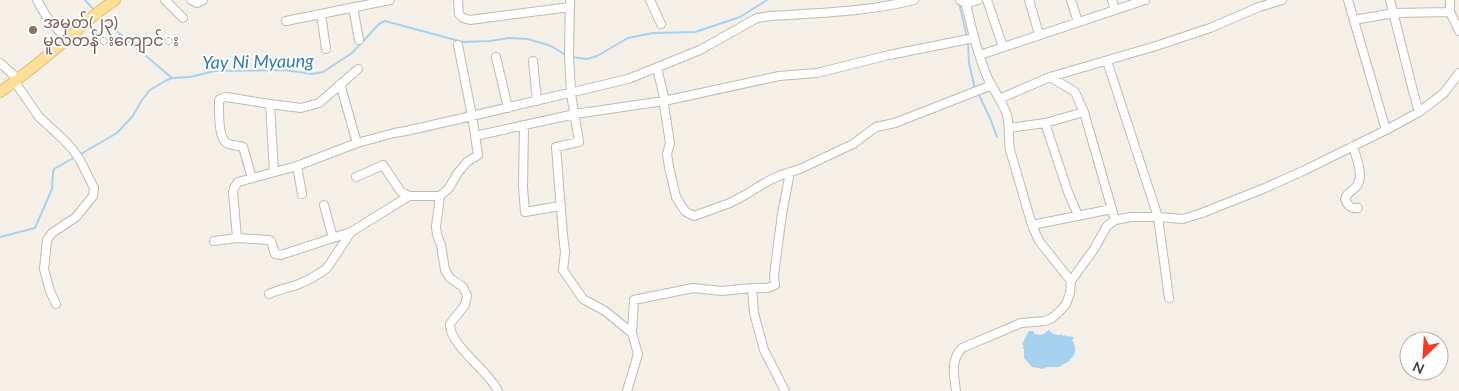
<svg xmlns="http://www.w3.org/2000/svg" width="1459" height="391" viewBox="0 0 1459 391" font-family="Lato,'Noto Sans Myanmar',sans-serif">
  <rect width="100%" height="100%" fill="#f4f0e8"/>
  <path fill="#a6d2ef" d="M1049,330L1053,334L1060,335L1061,334L1063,336L1065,335L1066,336L1074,337L1072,341L1074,342C1074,346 1076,347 1075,351C1075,355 1071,358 1069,361L1059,367H1047L1043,369L1032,367L1024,358V349L1022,347L1024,346L1022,344L1029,331H1033L1035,334L1042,335Z"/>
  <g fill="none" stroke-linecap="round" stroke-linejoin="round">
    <path stroke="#a6d2ef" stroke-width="2" d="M85,0L95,11
      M959,3L967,37
      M100,17L172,78
      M968,42L969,63L975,89
      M571,57L587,59L597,56L628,38L653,33L695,32L740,17L767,0
      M978,93L990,118L997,137
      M79,155L117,133L132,117L142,100L150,90L165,81L172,78L190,77L215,71L285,70L312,74L323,72L352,53L379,24L385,21L463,42L490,41L509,38L528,39L551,46L567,56
      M0,237L35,228L52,189L53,172L54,169L75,157"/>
    <g stroke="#c2bbae" stroke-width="10">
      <path id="minor" d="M37,0L46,16L66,39
        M165,0L183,18
        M191,0L197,3L203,0
        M458,0L459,14L463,18L470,20L570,7
        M570,0L569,55L571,94L579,142L556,147L563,235L565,252L563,270L583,299L605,311L632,333
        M650,0L661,24
        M960,0L966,4C972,30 978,56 989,81C995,92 1003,103 1007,115C1010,127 1008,138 1010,150L1032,225L1039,241L1071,281
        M987,0L1003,47
        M1029,0L1039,34
        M1071,0L1078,22
        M1112,0L1115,10
        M1348,0L1386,130
        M1390,0L1413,91L1419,112
        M1450,0V12L1459,31
        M966,4L978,0
        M353,7L359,40
        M321,14L326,49
        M1354,20L1394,13L1450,12
        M286,21L390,0
        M980,55L1145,0
        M496,57L508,108
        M533,61L537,101
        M1107,61L1158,217L1169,298
        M0,63L18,79
        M657,68L664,97V105L670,143L667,154L669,167L676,197L682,207L686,212L694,216L730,203L745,195L768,181L781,175L800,169L853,144L876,127L895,123L992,85
        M1050,77L1075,92L1084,112L1115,220
        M15,82L39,117L63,139L73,150L80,160L94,188L93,196L76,217L52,233L47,240L44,269L50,291L56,304
        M340,84L357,143
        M999,99L1050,77L1156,46L1210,28L1259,7L1282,0
        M1045,123L1084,112
        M524,125L523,187L525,212L560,206
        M1009,128L1045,123L1068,192L1078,215
        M475,136L575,114L664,101L779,76L817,73L889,55L974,38
        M1353,146C1356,158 1365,176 1356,187C1351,192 1347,192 1345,199C1347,205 1351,209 1358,208
        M297,166L302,194
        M274,172L270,104L301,108L319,103L358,69
        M356,177L383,165L401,192L409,196H440L449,188L457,174L467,162L478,155L472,116L458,45
        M252,178L243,147C238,145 232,146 227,143C218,139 219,110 219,100L222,98L226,97L270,104
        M440,196L436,227L437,235L441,245L445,270L450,278L463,287L467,296L465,305L450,324C449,345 490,372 498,391
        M324,205L333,238
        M1032,225L1112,209
        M237,238L233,192L234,188L238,182L297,166L357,143L394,133L406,131L472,116L628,79L700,50L757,18L770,16C818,13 867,12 914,0
        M214,241L237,238L269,240L271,241L275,254L281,255L351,232L409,196
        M269,294C279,289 289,288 299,284C309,280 319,274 327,268L351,232
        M627,391L638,354L632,333L634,300L693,288L722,291L752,288
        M785,391L764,350L754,313L752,288H767L775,285L774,275L782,214L790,172
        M956,391C954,375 950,361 962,348L1021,323L1045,321L1052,318L1060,311L1066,304L1070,293L1071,281L1094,249L1107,226L1115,220L1131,217H1158L1183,219L1202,213L1265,188L1305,170L1386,130L1419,112L1444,93L1459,73"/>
    </g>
    <g stroke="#e2bd68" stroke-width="12">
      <path id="major" d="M0,92C23,76 46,57 67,39C83,24 97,12 115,0"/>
    </g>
    <use href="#minor" stroke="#fff" stroke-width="8"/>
    <use href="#major" stroke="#fce099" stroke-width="10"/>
  </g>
  <circle fill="#8d6e63" stroke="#fff" stroke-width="2" cx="33" cy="30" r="5"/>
  <g text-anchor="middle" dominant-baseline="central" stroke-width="4" stroke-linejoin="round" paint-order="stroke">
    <g font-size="16" fill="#785e54" stroke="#fff" text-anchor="start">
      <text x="43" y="21">အမှတ်(၂၃)<tspan x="43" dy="18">မူလတန်‌း‌ကျောင်‌း</tspan></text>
    </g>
    <g font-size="18" font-style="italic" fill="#317cb2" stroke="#fff">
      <text transform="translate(258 61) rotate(-1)">Yay Ni Myaung</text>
    </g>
  </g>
  <g transform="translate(1424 356) rotate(205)"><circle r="24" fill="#ffffff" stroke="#b5b3af"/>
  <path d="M0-4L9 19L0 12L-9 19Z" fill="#f63d1d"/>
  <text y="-8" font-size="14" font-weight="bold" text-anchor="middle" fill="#474137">N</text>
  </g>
</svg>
